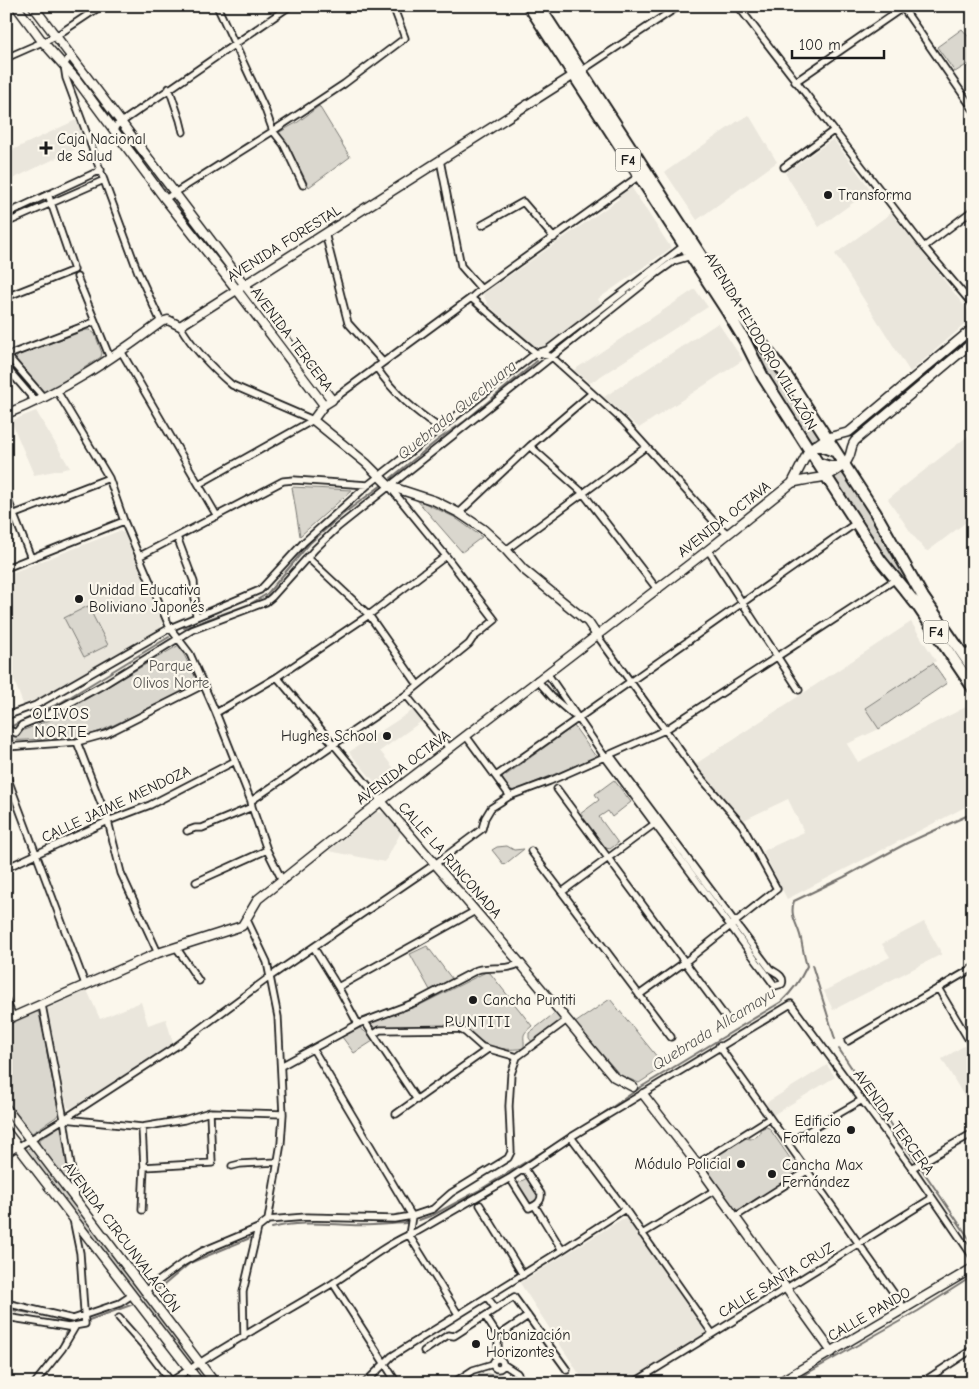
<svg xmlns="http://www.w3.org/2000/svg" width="979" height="1389" viewBox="0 0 979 1389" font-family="'Comic Neue',sans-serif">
  <rect width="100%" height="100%" fill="#fbf7ec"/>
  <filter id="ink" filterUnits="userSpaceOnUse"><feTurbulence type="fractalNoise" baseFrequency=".02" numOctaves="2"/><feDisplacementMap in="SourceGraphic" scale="10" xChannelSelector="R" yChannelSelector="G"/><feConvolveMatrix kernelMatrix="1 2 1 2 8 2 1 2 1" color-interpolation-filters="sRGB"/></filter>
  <g filter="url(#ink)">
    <path fill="#eae6dc" d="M749,115L777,162L697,220L665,172L738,121Z
      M76,120L86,144L6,182V153Z
      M833,139L871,190L819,227L785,173Z
      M630,185L671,248L598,299L602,306L548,345L543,347L534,346L488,305L483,294L619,199L617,195Z
      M891,213L970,313L971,319L910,372L835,254Z
      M695,289L708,307L590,383L574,370Z
      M718,323L743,360L639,428L604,397Z
      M36,411L70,468L34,475L11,421Z
      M973,432V517L928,551L925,550L912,534L888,499Z
      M119,531L124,533L162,622L161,628L38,699L23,704L6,659V575Z
      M911,622L936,661L866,707L879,729L847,744L858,762L966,707L973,717V803L787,899L763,851L804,832L788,799L742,821L738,814L694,765Z
      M413,710L422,721L380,751L397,772L378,786L349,752Z
      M376,812L385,813L401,832L385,862L329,851Z
      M924,922L942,954L833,1010L824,991L890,957L882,944Z
      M87,990L100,1019L141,1002L148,1025L166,1019L173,1043L73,1108H69L67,1106L47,1009Z
      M967,1044L973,1055V1111L942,1059Z
      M827,1065L835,1077L773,1115L766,1103Z
      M622,1219H627L706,1333L626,1383H585L520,1283Z"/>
    <path fill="#dad7ce" stroke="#7b7a75" d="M962,29L973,42V74L968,64L955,72L937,47Z
      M319,106L350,157L309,187L288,145L278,133L298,122Z
      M725,301L767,354L822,436L812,442L773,387Z
      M86,330H90L95,334L102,353L101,357L47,392L41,391L16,362V358L19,355Z
      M841,472L865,503L906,576L901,579L878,549L831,478Z
      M292,487L352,490L300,536Z
      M416,499L454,517L482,537L462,552Z
      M88,606L108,645L84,657L64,618Z
      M179,645L199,684L101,731L83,737L6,741V737L50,720Z
      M933,663L947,683L879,729L865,708Z
      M574,726L596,757L514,791L508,788L502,778Z
      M614,780L631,802L612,817L608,811L599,817L618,843L610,849L606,848L580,814L599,800L595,794Z
      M507,846L514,850L524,849L504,865L492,850L497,847Z
      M427,946L452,979L430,990L410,954Z
      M486,972L490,973L532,1026C520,1036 525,1035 524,1048C511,1051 491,1049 481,1041C472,1035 468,1028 458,1026L375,1028L370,1023L420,1005Z
      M610,999L662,1063L668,1064L639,1083L620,1075L575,1023Z
      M36,1011L39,1013L59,1113L56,1117L32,1133L6,1100V1025Z
      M555,1013L561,1020L532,1042L529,1038V1033Z
      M360,1028L368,1034L373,1041L354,1053L342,1037Z
      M60,1126L62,1127L70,1180L67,1181L39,1144V1140Z
      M766,1127L769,1128L799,1171L797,1174L738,1210L733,1208L705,1166L708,1160L745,1138L751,1139L760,1133V1129Z
      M31,1147L33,1148L143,1294L137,1297L26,1152V1150Z
      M527,1178L540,1196L538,1201L531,1204L516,1184Z
      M147,1299L194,1359L188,1363L141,1302Z
      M474,1372L514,1378L517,1383H458Z"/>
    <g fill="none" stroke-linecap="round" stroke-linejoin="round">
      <path stroke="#74726e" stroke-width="2" d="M620,299L647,277
        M555,347L602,313
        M861,430L973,334
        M391,478L439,439L465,421L537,361
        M184,628L250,604L267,594L310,543L343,514L382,485
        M8,728L60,703L169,637
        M812,965L835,1039
        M839,1049L867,1091
        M873,1099L915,1160
        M588,1124L641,1087L781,1002C793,991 800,981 807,966C804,957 803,949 801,939C798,924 789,917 794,901L844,877L907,843L973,813
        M921,1168L973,1244
        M419,1220L433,1215L478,1191L565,1138
        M272,1228C299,1221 323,1224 351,1225C369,1226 387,1224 406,1223
        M158,1290L190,1263L250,1238
        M6,1309L53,1317
        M89,1320L131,1305
        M31,1383L61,1344L66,1332
        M790,1383L918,1311L973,1276"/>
      <g stroke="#1c1c1c" stroke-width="9">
        <path id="street" d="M217,6L265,109L273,131L284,145L303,185
          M738,6L924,247L973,305
          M903,8L973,109
          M70,56L64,65L66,78L138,272L161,322
          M6,58L56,36L101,6
          M581,71L679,6
          M795,82L905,6
          M169,88L180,120L183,132
          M113,128L290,6
          M440,160L461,266L481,289
          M784,167L833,131
          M165,199L273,131L344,84L405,38L393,6
          M6,214L101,170
          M6,223L104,180
          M482,225L523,202L554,238
          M325,233L348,323L383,362
          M924,247L973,210
          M77,277L110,358
          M6,297L74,270L48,194
          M471,298L536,353L552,357L592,393L624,422L718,526L728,534
          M180,326C193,348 212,368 232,385L313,420
          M121,351L217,516
          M6,354L44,398
          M6,356L94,322
          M6,367L36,402
          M376,367C395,395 414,410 441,429
          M57,391L109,478L124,521L170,628L190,654L216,713L251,801L252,807L267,850L282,880
          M332,400L471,298L481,289L639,176
          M530,446L583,493L657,589
          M199,484L313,420
          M6,495L31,558
          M459,513L530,446L592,393
          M15,514L109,478
          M177,537L194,582L196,616
          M506,550L646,447
          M708,550L799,690
          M140,556L283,481L294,480L368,485
          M307,557L369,615L418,685
          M6,568L124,521
          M596,634L695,771L742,825L777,889L685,962L639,995
          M964,655L973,649
          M547,673L605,757L775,986L782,984C785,976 776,973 770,969L610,755
          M277,677L381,801
          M537,680L552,697L573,715
          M406,695L449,748
          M216,713L277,677L369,615L446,556
          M6,716L36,705L170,628L260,590L304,542L368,485L536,353L547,350L685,245
          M6,731L9,730L16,733L22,725L49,714L103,685L192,630L266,602L272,597L315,549L338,527L656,274L674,261L691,256
          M466,736L510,796
          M77,742L108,821L121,873L158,953
          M6,747L77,742L106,734L203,685
          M6,774L85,984
          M496,776L856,523
          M557,789L727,1019
          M251,801L406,695L469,644L473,638L495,620L446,556L389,486
          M187,831L195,828H202L252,807
          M531,851L671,1037
          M6,868L108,821L150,805L235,761
          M196,882L267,850
          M562,892L657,822
          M247,920L267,962L278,1017L283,1114L281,1143L268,1220
          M176,947L199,981
          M314,948L338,987L358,1024
          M338,987L475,911
          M938,988L973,1047
          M6,1000L13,1017
          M42,1005L64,1119L76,1200
          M365,1022L417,1100
          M374,1034L380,1030L459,1029L465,1032L482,1047L517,1057
          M848,1041L973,968
          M719,1046L905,1309
          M313,1049L412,1216L409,1235L458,1314
          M281,1066L358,1024L416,1002L477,970C491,966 508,971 520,963
          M396,1114L488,1049
          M65,1119L142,1127L184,1120L210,1112L283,1114
          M142,1127L144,1167L142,1210
          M571,1137L625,1209L712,1333
          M788,1143L862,1100
          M6,1154L64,1119L175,1047L271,976L435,864L482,829L485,818L491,808L510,796L550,781L665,730L896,579
          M697,1164L770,1118
          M232,1166L240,1164L277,1162
          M144,1167L212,1163L210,1112
          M912,1168L973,1133
          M510,1178L529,1208C536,1205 542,1202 541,1194L525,1169
          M480,1205L523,1275
          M535,1206L562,1250
          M735,1217L807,1171
          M642,1234L715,1190
          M333,1283L397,1383
          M145,1291L184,1262L203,1251L258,1228L268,1220L306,1217L394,1219L412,1216L433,1209L451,1193L508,1158L511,1152L509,1106L511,1074L517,1057L567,1020
          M487,1297L496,1309
          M6,1303L73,1319L120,1303L132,1295
          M485,1316L498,1336V1359
          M6,1317L68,1327L85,1324L80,1253L73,1219
          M119,1318L143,1345L172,1383
          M498,1336L528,1316
          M244,1337L243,1292L258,1228
          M424,1351L448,1335L454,1336L514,1297L567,1370
          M493 1364a5 5 0 1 1 10 0a5 5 0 1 1-10 0Z
          M503,1364L517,1373L524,1383
          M35,1383L62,1349L75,1327
          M169,1383C221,1347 277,1317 330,1285C359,1267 386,1243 418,1231L510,1178L571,1137L791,1004L912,1168L973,1257
          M365,1383L392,1356L562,1250L625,1209
          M453,1383L473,1370L493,1364
          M633,1383L932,1198
          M921,1383L973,1349"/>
      </g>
      <g stroke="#1c1c1c" stroke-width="11">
        <path id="secondary" d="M16,6L42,41L76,79L165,199L237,290L324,405
          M33,6L332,400L324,405L313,420L366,463L389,486L435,501L459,513L483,529L506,550L523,569L588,622L596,634
          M6,414C63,392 113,358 161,322L168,320L180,326L574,75
          M792,483L809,450L826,438L849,432L973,328
          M381,801L520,963L614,1077L633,1087
          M6,1020L158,953L242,926L258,899L282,880L381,801L708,550L792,483C803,480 812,479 823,477C830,476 845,466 848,459C852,453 850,447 855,441L973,342
          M643,1094L697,1164L832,1352
          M6,1108L215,1383
          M6,1131L200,1383
          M778,1383L973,1268"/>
      </g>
      <g stroke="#1c1c1c" stroke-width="14">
        <path id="highway" d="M529,6L728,313L745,341L763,377L826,476L881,561L917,605L973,688
          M539,6L735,308L786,375L875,512L923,597L973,669
          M815,446H821L834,451
          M817,463L830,467H839"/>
      </g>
      <use href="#street" stroke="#fbf7ec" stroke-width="5.5"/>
      <use href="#secondary" stroke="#fbf7ec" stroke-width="8"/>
      <use href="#highway" stroke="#fbf7ec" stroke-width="10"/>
    </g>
  </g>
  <g fill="#1c1c1c" stroke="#fbf7ec" stroke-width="2">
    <path d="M43.5 140.5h5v5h5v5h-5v5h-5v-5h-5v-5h5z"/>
    <circle cx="828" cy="195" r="5"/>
    <circle cx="79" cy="599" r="5"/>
    <circle cx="387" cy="736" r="5"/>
    <circle cx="473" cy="1000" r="5"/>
    <circle cx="851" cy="1130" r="5"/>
    <circle cx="741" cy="1164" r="5"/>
    <circle cx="772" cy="1174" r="5"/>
    <circle cx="476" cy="1344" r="5"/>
  </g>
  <g text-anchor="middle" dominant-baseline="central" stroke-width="4.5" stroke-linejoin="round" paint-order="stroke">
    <g fill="#fbf7ec" stroke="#5f5e5a" stroke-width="1">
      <rect x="615.5" y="148.5" width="25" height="23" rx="4"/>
      <rect x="923.5" y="620.5" width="25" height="23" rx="4"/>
    </g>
    <g font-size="14" font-weight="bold" fill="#1c1c1c">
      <text x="628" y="160">F4</text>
      <text x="936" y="632">F4</text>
    </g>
    <g font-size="15" fill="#1c1c1c" stroke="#fbf7ec" text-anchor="start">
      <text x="57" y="139">Caja Nacional<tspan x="57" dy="17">de Salud</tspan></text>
      <text x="838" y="195">Transforma</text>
      <text x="89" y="590">Unidad Educativa<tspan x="89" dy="17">Boliviano Japonés</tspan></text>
      <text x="377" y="736" text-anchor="end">Hughes School</text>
      <text x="483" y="1000">Cancha Puntiti</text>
      <text x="841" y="1121" text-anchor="end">Edificio<tspan x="841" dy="17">Fortaleza</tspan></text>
      <text x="731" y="1164" text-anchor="end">Módulo Policial</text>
      <text x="782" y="1165">Cancha Max<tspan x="782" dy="17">Fernández</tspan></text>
      <text x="486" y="1335">Urbanización<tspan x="486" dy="17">Horizontes</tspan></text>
    </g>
    <g font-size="15" fill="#1c1c1c" stroke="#fbf7ec">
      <text transform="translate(284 243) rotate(-32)">AVENIDA FORESTAL</text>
      <text transform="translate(292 339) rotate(53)">AVENIDA TERCERA</text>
      <text transform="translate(761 341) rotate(59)">AVENIDA ELIODORO VILLAZÓN</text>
      <text transform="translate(724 519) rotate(-38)">AVENIDA OCTAVA</text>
      <text transform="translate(403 767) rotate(-37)">AVENIDA OCTAVA</text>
      <text transform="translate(116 804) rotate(-25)">CALLE JAIME MENDOZA</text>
      <text transform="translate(450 860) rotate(49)">CALLE LA RINCONADA</text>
      <text transform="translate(894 1122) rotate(54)">AVENIDA TERCERA</text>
      <text transform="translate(122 1237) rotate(53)">AVENIDA CIRCUNVALACIÓN</text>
      <text transform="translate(776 1280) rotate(-31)">CALLE SANTA CRUZ</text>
      <text transform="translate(869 1314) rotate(-30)">CALLE PANDO</text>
    </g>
    <g font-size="15" fill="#555451" stroke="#fbf7ec">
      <text x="171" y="666">Parque<tspan x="171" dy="17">Olivos Norte</tspan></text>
    </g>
    <g font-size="16" font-style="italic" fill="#575653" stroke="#fbf7ec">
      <text transform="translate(457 410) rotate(-39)">Quebrada Quechuara</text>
      <text transform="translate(714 1029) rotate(-32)">Quebrada Allcamayu</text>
    </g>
    <g font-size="16" letter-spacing="1" fill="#1c1c1c" stroke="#fbf7ec">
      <text x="61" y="714">OLIVOS<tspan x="61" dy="18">NORTE</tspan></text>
      <text x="478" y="1022">PUNTITI</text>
    </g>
  </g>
  <rect width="979" height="1389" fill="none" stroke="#fbf7ec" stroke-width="25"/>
  <rect x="12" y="12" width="954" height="1364" fill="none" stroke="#1c1c1c" stroke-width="2" filter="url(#ink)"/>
  <path d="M792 50v8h92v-8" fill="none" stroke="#1c1c1c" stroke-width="2.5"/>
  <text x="799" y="50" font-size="15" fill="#1c1c1c" stroke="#fbf7ec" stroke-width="4" paint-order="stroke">100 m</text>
</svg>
